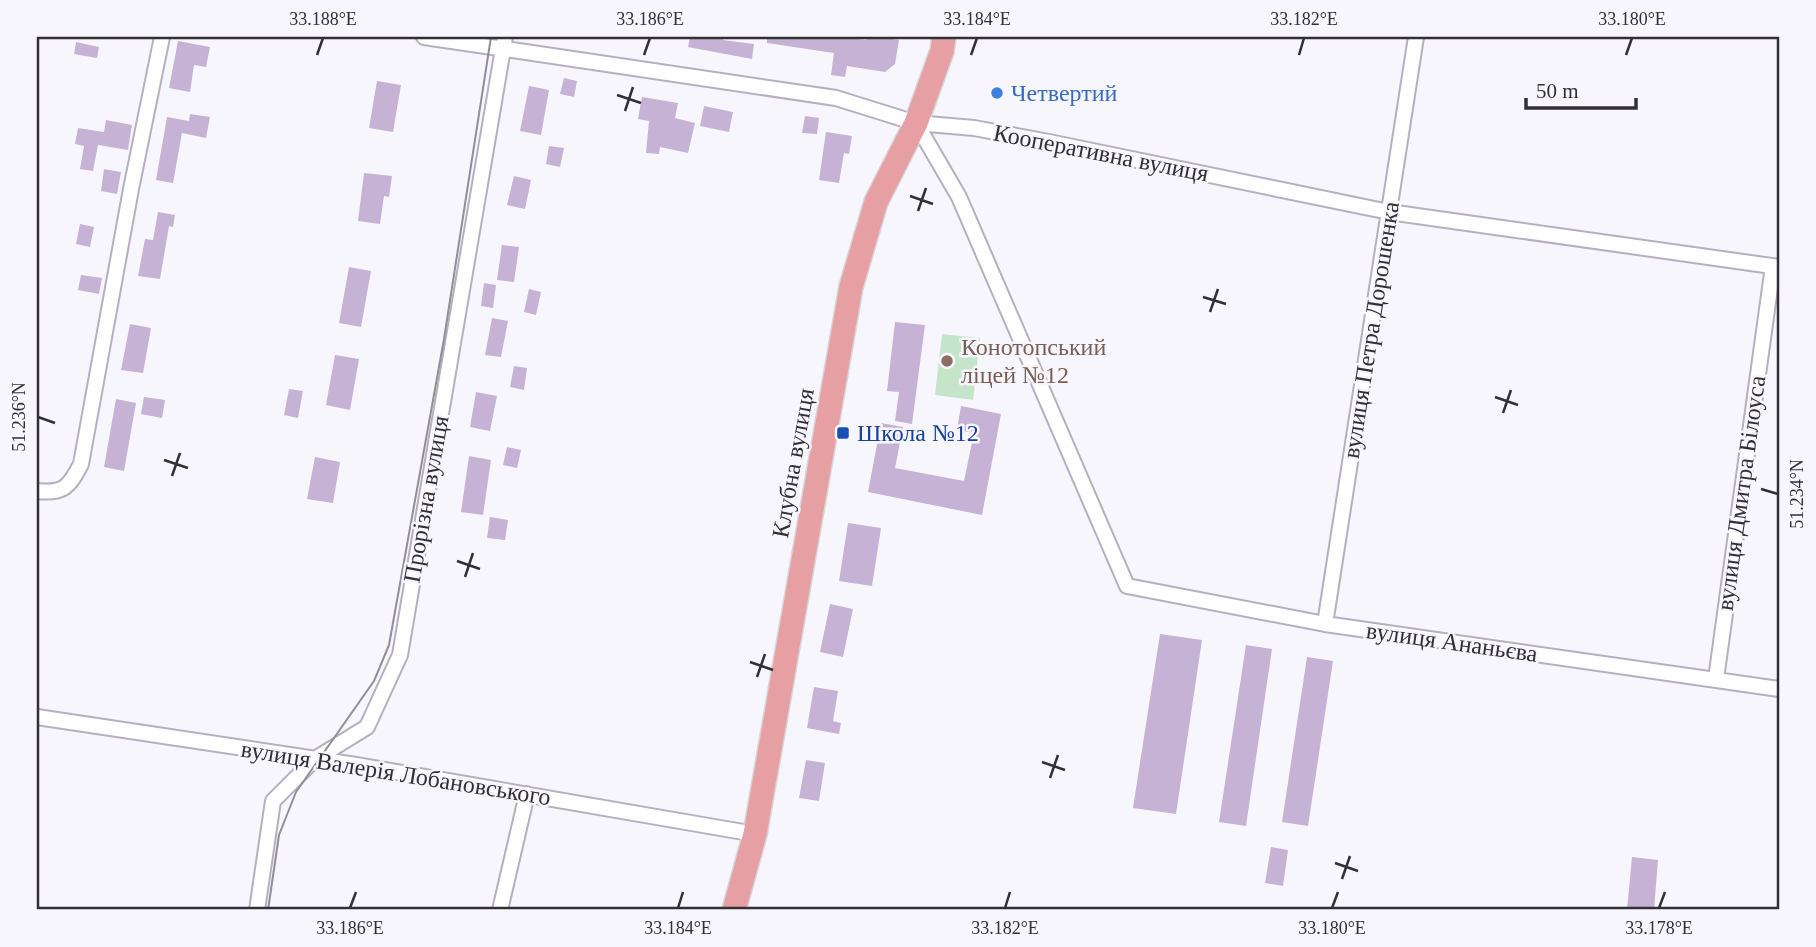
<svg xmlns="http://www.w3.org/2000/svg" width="1816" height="947" viewBox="0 0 1816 947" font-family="'Times New Roman',serif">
  <rect width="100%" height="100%" fill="#f8f6fd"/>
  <path fill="#c5e5cb" d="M942,334L980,338L973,400L935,395Z"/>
  <path fill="#c6b2d4" d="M690,37H724L723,40L754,44L752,59L688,47Z
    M767,37H843L866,40L867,37H879L899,40L895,64L885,72L847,66L845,77L831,75L834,53L767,43Z
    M178,41L210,47L206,67L194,65L190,92L169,88Z
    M76,42L99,47L97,58L74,54Z
    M564,78L577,81L574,97L560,94Z
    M377,81L401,85L393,132L369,128Z
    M529,86L549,90L541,135L520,131Z
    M642,97L678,103L675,118L695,123L688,153L660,147L659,154L646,153L649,121L638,119Z
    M704,106L733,112L729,132L700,126Z
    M190,114L210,117L206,138L182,133L173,183L156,180L167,117L189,121Z
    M805,116L819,118L817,134L802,133Z
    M106,120L132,125L128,150L98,145L93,171L80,169L84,146L75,144L78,128L104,132Z
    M826,132L852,136L849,154L844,153L839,183L819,180Z
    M549,146L564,148L560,167L546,164Z
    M104,169L121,172L117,194L101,191Z
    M364,173L392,176L389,197L384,196L380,224L358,221Z
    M514,176L531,180L525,209L507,205Z
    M158,212L175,215L173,227L169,226L160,279L138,276L145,239L153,240Z
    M80,224L94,227L90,247L76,244Z
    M502,245L519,247L514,282L497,280Z
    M349,267L371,271L361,327L339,323Z
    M81,275L102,278L99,294L78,290Z
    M484,283L496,285L493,308L481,306Z
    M529,289L541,292L536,315L524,312Z
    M492,318L508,321L501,357L485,355Z
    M895,322L925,325L912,424L895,421L899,392L887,391Z
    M130,324L151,328L143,373L121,370Z
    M335,355L359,359L350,410L326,405Z
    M514,366L527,368L524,390L510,387Z
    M289,389L303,391L298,418L284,415Z
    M476,392L497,396L490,431L470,427Z
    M144,397L165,400L162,418L141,414Z
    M116,399L136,403L124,471L104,467Z
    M961,406L1001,414L982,515L868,492L881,423L903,427L895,468L964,481L974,433L957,430Z
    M507,447L521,450L517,468L503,465Z
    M469,456L491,460L483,515L461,512Z
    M315,457L340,462L333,503L307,499Z
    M490,517L508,520L505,540L487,538Z
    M848,523L881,528L872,586L839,581Z
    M830,604L853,609L843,657L820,652Z
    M1160,634L1202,640L1176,814L1133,808Z
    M1246,645L1272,649L1246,826L1219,822Z
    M1307,657L1333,661L1308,826L1282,822Z
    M814,687L838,691L833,721L841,723L839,734L807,728Z
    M806,760L825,763L819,801L799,798Z
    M1271,847L1288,850L1283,886L1265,883Z
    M1632,857L1658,860L1654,910H1627Z"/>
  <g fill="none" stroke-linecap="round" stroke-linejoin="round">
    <g stroke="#b6afc0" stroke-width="18">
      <path id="minor" d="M424,37L836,98L916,123L974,128L1049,142L1389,212L1779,267
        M916,123L959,197L1127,586L1325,624L1779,689
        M37,491C64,494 69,487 81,464L131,189L162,37
        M1325,624L1416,37
        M1716,679L1773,266
        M37,717L356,765L755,834
        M257,910L273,801L315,759L367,727L400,655L505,37
        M500,910L527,794"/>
    </g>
    <g stroke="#d6d5d7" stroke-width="26">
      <path id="primary" d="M734,910L755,834L851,287L876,202L916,123L942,51L944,37"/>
    </g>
    <use href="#minor" stroke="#fff" stroke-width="14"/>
    <use href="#primary" stroke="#e6a0a3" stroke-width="23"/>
    <path stroke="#918e95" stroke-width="2" d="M268,910L279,835L296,792L374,681L389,645L444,339L491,37"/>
  </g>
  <path fill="none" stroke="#322f36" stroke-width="2.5" d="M317,55L323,38M644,55L650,38M971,55L977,38M1299,55L1304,38M1626,55L1632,38M617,95L641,103M625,111L633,87M910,196L933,204M918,211L926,188M1203,297L1226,304M1210,312L1218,289M1495,397L1518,405M1503,413L1511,390M38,417L55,423M164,460L188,468M172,476L180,453M1761,489L1778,494M457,561L480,569M465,577L473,553M750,662L773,670M757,677L765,654M1042,762L1065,770M1050,778L1058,755M1335,863L1358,871M1342,879L1350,856M350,908L356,892M678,908L683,892M1005,908L1010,892M1332,908L1338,892M1659,908L1665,892"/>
  <circle fill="#3f7fe0" stroke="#f8f6fd" stroke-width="2.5" cx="997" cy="93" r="7"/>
  <circle fill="#8d6e63" stroke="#f8f6fd" stroke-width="2.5" cx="947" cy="361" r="7"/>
  <rect fill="#1a4fb4" stroke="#f8f6fd" stroke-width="2.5" x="836" y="426" width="14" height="14" rx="3.5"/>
  <g text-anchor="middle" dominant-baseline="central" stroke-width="5" stroke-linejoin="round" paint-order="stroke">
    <g font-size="24" fill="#366cbe" stroke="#f8f6fd" text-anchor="start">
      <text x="1011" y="93">Четвертий</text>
    </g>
    <g font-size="24" fill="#322f36" stroke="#f8f6fd">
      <text transform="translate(1101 153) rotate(11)">Кооперативна вулиця</text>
      <text transform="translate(1371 330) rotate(-81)">вулиця Петра Дорошенка</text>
      <text transform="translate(793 463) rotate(-80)">Клубна вулиця</text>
      <text transform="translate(1741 493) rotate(-82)">вулиця Дмитра Білоуса</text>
      <text transform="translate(426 499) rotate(-80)">Прорізна вулиця</text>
      <text transform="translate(1452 642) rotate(8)">вулиця Ананьєва</text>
      <text transform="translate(396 773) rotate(9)">вулиця Валерія Лобановського</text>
    </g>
    <g font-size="24" fill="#785e54" stroke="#f8f6fd" text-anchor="start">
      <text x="961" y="347">Конотопський<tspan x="961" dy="28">ліцей №12</tspan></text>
    </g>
    <g font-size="24" fill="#164399" stroke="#f8f6fd" text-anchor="start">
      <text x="857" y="433">Школа №12</text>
    </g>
  </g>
  <rect width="1816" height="947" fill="none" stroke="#f8f6fd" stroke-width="77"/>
  <path d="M1526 98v10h110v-10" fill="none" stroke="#322f36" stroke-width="3.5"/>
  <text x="1536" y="98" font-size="21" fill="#322f36" stroke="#f8f6fd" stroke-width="5" paint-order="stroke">50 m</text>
  <rect x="38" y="38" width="1740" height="870" fill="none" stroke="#322f36" stroke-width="2.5"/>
  <g font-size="18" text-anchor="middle" fill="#322f36">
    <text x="323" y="25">33.188°E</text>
    <text x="650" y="25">33.186°E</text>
    <text x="977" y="25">33.184°E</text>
    <text x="1304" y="25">33.182°E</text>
    <text x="1632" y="25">33.180°E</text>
    <text transform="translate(19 417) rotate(-90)" y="6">51.236°N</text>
    <text transform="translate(1797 494) rotate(-90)" y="6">51.234°N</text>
    <text x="350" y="934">33.186°E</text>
    <text x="678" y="934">33.184°E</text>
    <text x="1005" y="934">33.182°E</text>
    <text x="1332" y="934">33.180°E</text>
    <text x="1659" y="934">33.178°E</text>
  </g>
</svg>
